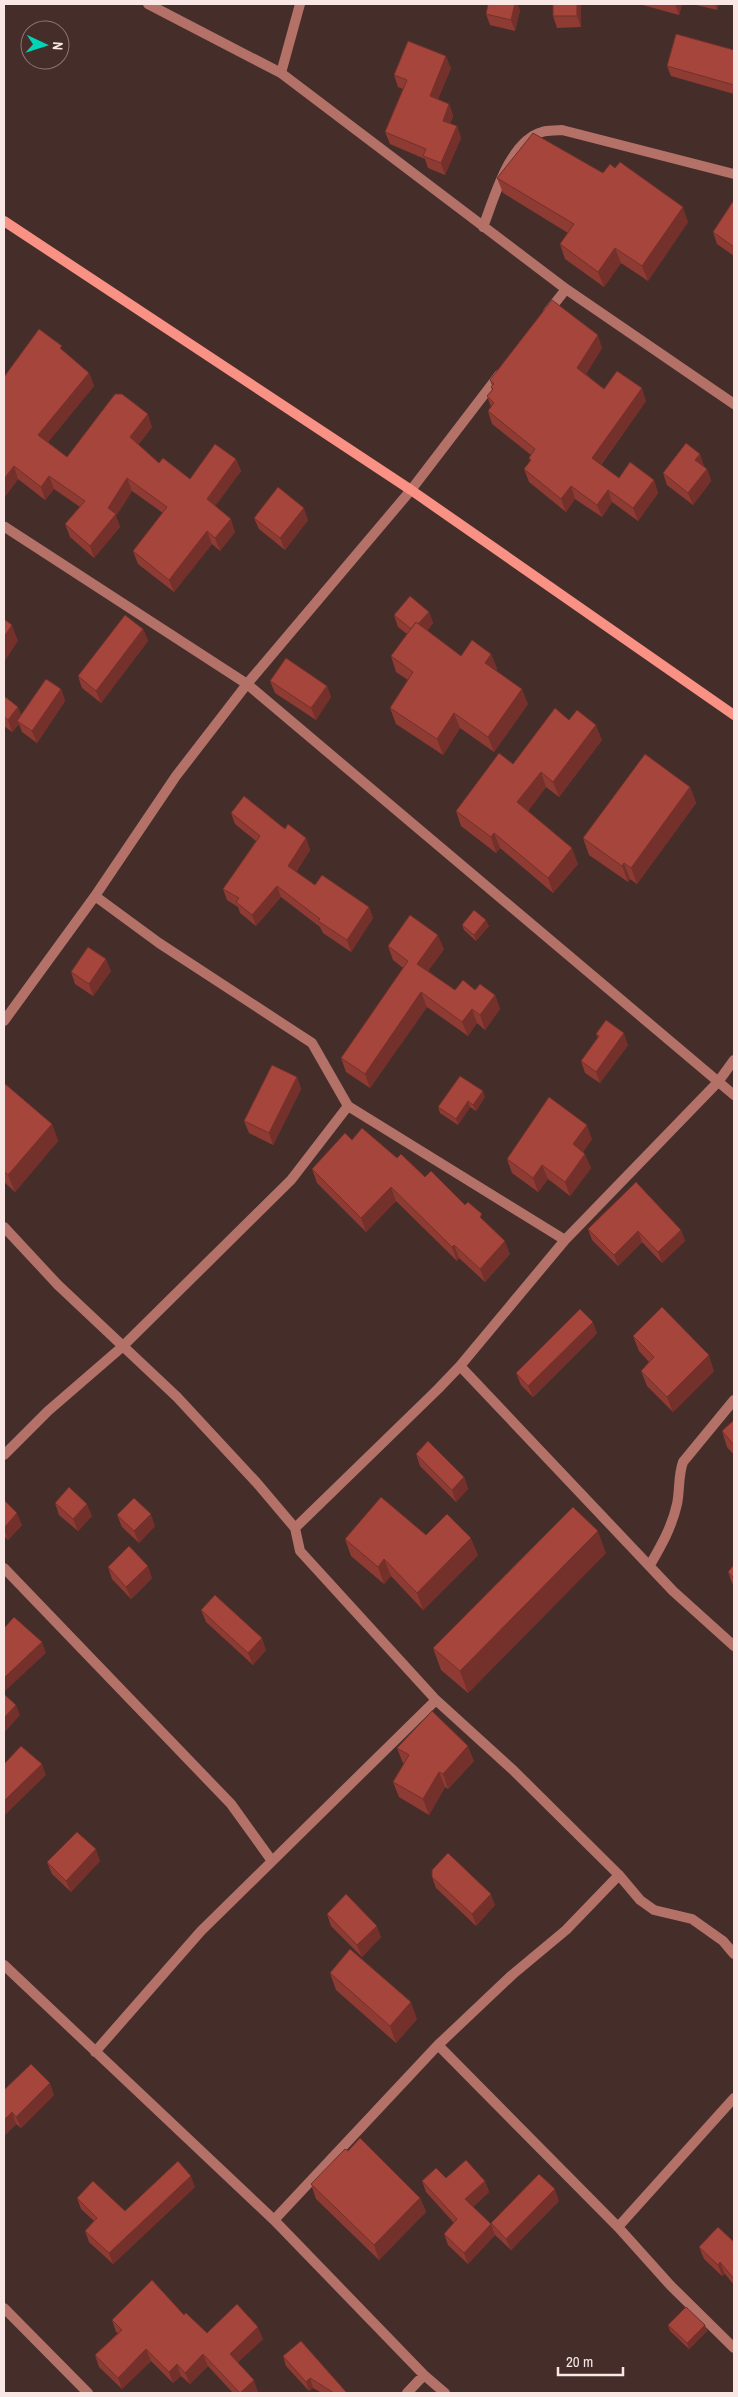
<svg xmlns="http://www.w3.org/2000/svg" width="738" height="2397" viewBox="0 0 738 2397" font-family="'Archivo Narrow',sans-serif">
  <rect width="100%" height="100%" fill="#452d2a"/>
  <g fill="none" stroke-linecap="round" stroke-linejoin="round">
    <path stroke="#b37168" stroke-width="10" d="M148,4L281,73L566,289L734,404
      M281,73L300,4
      M483,227C494,199 509,141 542,132C548,130 555,131 562,130L734,174
      M548,312L566,289
      M4,528L5,527L247,684L734,1095
      M95,896L159,943L312,1043L348,1106L565,1240
      M4,1021L95,896L176,776L247,684L411,490L499,375
      M4,1227L58,1285L177,1397L256,1482L295,1528L300,1551L436,1700L513,1770L619,1875L566,1930L512,1975L438,2045L274,2220
      M460,1366L673,1591L734,1646
      M4,1455L48,1411L122,1347L291,1180L348,1106
      M295,1528L438,1389L460,1366L565,1240L718,1082L734,1060
      M650,1565C661,1546 672,1527 677,1504C680,1490 678,1476 683,1462L734,1400
      M4,1568L231,1804L272,1861
      M619,1875L640,1900L654,1910L692,1919L723,1941L734,1954
      M4,1965L274,2220L424,2375L445,2393
      M438,2045L618,2227
      M95,2052L201,1931L436,1700
      M734,2098L618,2227L671,2286L734,2348
      M4,2308L88,2393
      M407,2393L424,2375"/>
    <path stroke="#f99184" stroke-width="10" d="M4,221L411,490L734,715"/>
  </g>
  <path fill="#8e3b34" d="M581,4V27L557,28L553,16Z
    M639,4H682L679,15Z
    M692,4H719L717,10Z
    M520,10L515,31L490,25L486,14Z
    M734,50V94L671,76L667,66Z
    M451,68L438,99L449,104L453,116L450,124L457,126L461,138L445,175L428,168L425,159L390,144L385,132L403,89L398,87L394,75Z
    M497,178L688,222L648,281L621,263L604,287L565,259L560,244L568,233L503,193Z
    M734,200V256L717,244L713,232Z
    M602,348L586,374L604,389L646,401L601,465L619,478L654,480L658,493L638,521L612,502L602,517L575,499L566,512L529,482L524,469L530,461L529,458L531,455L492,424L488,411L491,407L487,396L492,390L491,387L492,386L490,380Z
    M63,351L89,373L94,386L48,442L67,457L152,427L138,445L159,463L190,479L236,459L241,471L215,506L235,532L220,551L212,544L174,592L138,564L133,551L163,513L132,491L116,516L120,527L94,558L70,537L65,524L80,507L54,489L45,500L18,479L4,498V377Z
    M700,454L704,467L707,469L711,481L693,505L667,485L663,473Z
    M254,518L308,520L285,550L259,529Z
    M429,612L433,623L427,631L461,656L491,654L497,669L496,670L528,704L494,752L460,728L443,755L396,724L390,708L408,680L396,672L391,656L407,634L398,627L394,615Z
    M143,629L148,641L101,703L82,688L78,676Z
    M270,681L327,686L331,697L316,720L275,693Z
    M61,689L65,701L37,743L22,732L19,724L12,732L4,726V696L18,707L21,715Z
    M569,720L602,740L559,797L546,787L528,811L578,864L553,893L500,848L496,853L461,826L456,811L513,764Z
    M690,787L696,803L637,884L630,879L628,882L589,855L583,838Z
    M231,813L285,829L306,838L310,850L296,872L315,885L369,907L373,918L351,952L323,933L320,927L281,897L256,926L240,913L238,907L227,900L223,889L256,841L235,824Z
    M462,925L489,926L476,941L464,930Z
    M388,946L444,949L428,971L455,990H475L495,995L500,1009L485,1030L477,1023L468,1036L427,1007L370,1088L346,1072L341,1058L403,968L393,960Z
    M111,971L93,996L75,984L71,972Z
    M596,1034L628,1045L600,1083L585,1073L581,1061L598,1038Z
    M297,1077L301,1089L273,1145L249,1133L244,1121Z
    M4,1083L52,1124L58,1141L15,1192L4,1182Z
    M485,1097L476,1111L470,1107L458,1125L440,1113L438,1107Z
    M592,1139L583,1152L591,1168L570,1196L548,1179L538,1192L512,1173L507,1159Z
    M352,1140L397,1158L465,1205L484,1221L510,1254L485,1282L459,1258L457,1261L396,1201L366,1232L317,1183L312,1169Z
    M588,1229L681,1230L685,1241L662,1263L642,1242L618,1266L592,1240Z
    M597,1333L533,1397L521,1385L516,1373Z
    M633,1336L714,1371L673,1412L647,1386L641,1371L649,1362L639,1351Z
    M734,1420V1455L727,1447L722,1431Z
    M416,1454L464,1477L468,1489L456,1502L420,1466Z
    M4,1500L22,1525L8,1540L4,1536Z
    M55,1503L92,1516L78,1531L59,1515Z
    M117,1515L155,1526L139,1543L122,1527Z
    M426,1535L478,1555L423,1610L391,1576L384,1584L351,1556L345,1539Z
    M606,1553L468,1693L441,1670L433,1648Z
    M734,1565V1585L732,1583L728,1572Z
    M108,1567L152,1578L131,1599L112,1579Z
    M201,1610L266,1650L253,1665L206,1622Z
    M397,1748L474,1761L448,1789L445,1787L429,1815L399,1797L393,1782L404,1764L403,1763Z
    M100,1861L71,1892L52,1874L47,1862Z
    M432,1877L495,1905L476,1926L436,1888Z
    M327,1914L381,1937L362,1957L331,1926Z
    M330,1973L417,2019L396,2043L336,1990Z
    M4,2090L54,2095L21,2128L16,2124L4,2136Z
    M348,2151L420,2198L426,2212L379,2260L316,2199L311,2184Z
    M446,2178L485,2181L489,2192L473,2207L491,2224L559,2201L511,2250L495,2235L468,2264L448,2245L444,2234L454,2223L426,2192L422,2181Z
    M195,2187L113,2264L89,2242L85,2231L94,2221L81,2209L77,2198L125,2211Z
    M734,2242V2285L725,2274L722,2276L704,2259L699,2247Z
    M184,2315L207,2333L263,2339L238,2362L258,2392L257,2393H233L208,2366L190,2384L181,2376L173,2383L151,2361L122,2389L99,2367L95,2355L118,2333L116,2332L112,2320Z
    M668,2325H705L707,2331L689,2349L670,2331Z
    M283,2356L347,2393H322L313,2388L309,2391L286,2366Z"/>
  <path fill="#74302a" d="M515,4H518L520,10L515,31L511,20Z
    M577,4H581V27L577,16Z
    M675,4H682L679,15Z
    M715,4H719L717,10Z
    M446,56L451,68L434,108L430,96Z
    M449,104L453,116L447,132L443,121Z
    M457,126L461,138L445,175L441,163Z
    M683,207L688,222L648,281L642,266Z
    M615,248L621,263L604,287L598,272Z
    M598,335L602,348L582,380L577,368Z
    M89,373L94,386L43,448L38,435Z
    M642,388L646,401L596,471L592,458Z
    M148,414L152,427L134,450L130,437Z
    M700,454L704,466L700,472L695,460Z
    M236,459L241,471L211,512L207,499Z
    M14,466L18,479L4,498V479Z
    M707,469L711,481L693,505L688,493Z
    M49,476L54,489L45,500L41,487Z
    M127,478L132,491L116,516L120,527L94,558L90,546L108,508Z
    M654,480L658,493L638,521L633,508Z
    M571,486L575,499L566,512L561,499Z
    M608,490L612,502L602,517L597,505Z
    M304,508L308,520L285,550L280,538Z
    M231,519L235,532L220,551L215,538Z
    M207,531L212,544L174,592L169,580Z
    M429,612L433,623L417,643L413,631Z
    M12,625L18,641L4,662V637Z
    M143,629L148,641L101,703L96,691Z
    M491,654L497,669L491,678L485,663Z
    M327,686L331,697L316,720L311,708Z
    M61,689L65,701L37,743L32,731Z
    M522,689L528,704L494,752L488,737Z
    M18,707L23,719L17,721L19,724L12,732L8,720Z
    M454,713L460,728L443,755L437,739Z
    M596,725L602,740L559,797L553,782Z
    M541,772L546,787L523,818L517,802Z
    M690,787L696,803L637,884L631,868Z
    M494,833L500,848L496,853L491,837Z
    M306,838L310,850L292,877L288,866Z
    M572,848L578,864L553,893L548,878Z
    M624,863L630,879L628,882L622,866Z
    M277,886L281,897L256,926L252,915Z
    M369,907L373,918L351,952L347,940Z
    M486,920L489,926L476,941L474,935Z
    M438,935L444,949L423,978L417,964Z
    M106,959L111,971L93,996L89,984Z
    M421,992L427,1007L370,1088L365,1074Z
    M495,995L500,1009L485,1030L480,1015Z
    M472,1009L477,1023L468,1036L462,1022Z
    M624,1033L628,1045L600,1083L596,1072Z
    M297,1077L301,1089L273,1145L269,1133Z
    M483,1091L485,1097L476,1111L473,1105Z
    M468,1101L470,1107L458,1125L456,1119Z
    M52,1124L58,1141L15,1192L8,1175Z
    M587,1125L592,1139L578,1158L573,1144Z
    M585,1154L591,1168L570,1196L565,1182Z
    M542,1165L548,1179L538,1192L533,1178Z
    M391,1187L396,1201L366,1232L361,1218Z
    M681,1230L685,1241L662,1263L658,1252Z
    M638,1231L642,1242L618,1266L614,1255Z
    M505,1241L510,1254L485,1282L480,1269Z
    M454,1245L459,1258L457,1261L452,1247Z
    M593,1322L597,1333L533,1397L528,1386Z
    M709,1355L714,1371L673,1412L667,1397Z
    M464,1477L468,1489L456,1502L452,1490Z
    M87,1504L92,1516L78,1531L73,1519Z
    M17,1513L22,1525L8,1540L4,1528Z
    M151,1514L155,1526L139,1543L134,1531Z
    M598,1531L606,1553L468,1693L460,1671Z
    M471,1538L478,1555L423,1610L417,1593Z
    M384,1559L391,1576L384,1584L378,1567Z
    M148,1566L152,1578L131,1599L126,1587Z
    M262,1638L266,1650L253,1665L248,1653Z
    M42,1642L46,1653L4,1692V1678Z
    M16,1705L20,1715L4,1733V1718Z
    M468,1746L474,1761L448,1789L443,1774Z
    M42,1764L46,1775L4,1816V1801Z
    M439,1772L445,1787L429,1815L423,1799Z
    M96,1849L100,1861L71,1892L66,1881Z
    M491,1894L495,1905L476,1926L472,1914Z
    M377,1926L381,1937L362,1957L357,1945Z
    M411,2002L417,2019L396,2043L390,2026Z
    M50,2083L54,2095L21,2128L16,2117Z
    M12,2112L16,2124L4,2136V2120Z
    M191,2176L195,2187L113,2264L109,2253Z
    M485,2181L489,2192L469,2210L465,2199Z
    M555,2189L559,2201L511,2250L506,2239Z
    M420,2198L426,2212L379,2260L374,2245Z
    M491,2224L495,2235L468,2264L464,2253Z
    M720,2262L725,2274L722,2276L718,2265Z
    M705,2325L707,2331L689,2349L687,2343Z
    M258,2327L263,2339L234,2366L230,2354Z
    M146,2349L151,2361L122,2389L118,2378Z
    M203,2354L208,2366L190,2384L185,2373Z
    M177,2364L181,2376L173,2383L169,2372Z
    M310,2378L313,2388L309,2391L306,2382Z
    M254,2380L258,2392L257,2393H240Z"/>
  <path fill="#a5453c" stroke="#74302a" d="M488,4H515L511,20L486,14Z
    M553,4H577V16H553Z
    M676,34L734,50V85L667,66Z
    M408,41L446,56L430,96L449,104L443,121L457,126L441,163L423,156L426,149L385,132L407,80L394,75Z
    M533,133L603,173L610,164L615,168L620,162L683,207L642,266L615,248L598,272L560,244L574,224L497,178Z
    M734,200V247L713,232Z
    M552,300L598,335L577,368L604,389L617,371L642,388L592,458L619,478L630,462L654,480L633,508L608,490L597,505L571,486L561,499L524,469L531,460L529,458L535,449L488,411L494,403L487,396L493,389L491,387L494,384L490,380Z
    M39,329L62,346L60,348L89,373L38,435L67,457L115,394H122L148,414L130,437L159,463L163,458L190,479L215,444L236,459L207,499L231,519L215,538L207,531L169,580L133,551L167,507L127,478L108,508L116,514L90,546L65,524L85,501L49,476L41,487L14,466L4,479V377Z
    M686,443L700,454L695,460L707,469L688,493L663,473Z
    M278,487L304,508L280,538L254,518Z
    M410,596L429,612L418,624L416,622L411,629L394,615Z
    M125,615L143,629L96,691L78,676Z
    M4,619L12,625L4,637Z
    M416,622L461,656L472,640L491,654L485,663L522,689L488,737L454,713L437,739L390,708L413,672L391,656Z
    M286,658L327,686L311,708L270,681Z
    M46,679L61,689L32,731L17,721Z
    M4,696L18,707L8,720L4,717Z
    M555,708L569,720L577,710L596,725L553,782L541,772L517,802L572,848L548,878L494,833L491,837L456,811L499,753L513,764Z
    M645,754L690,787L631,868L624,863L622,866L583,838Z
    M244,796L285,829L288,824L306,838L288,866L315,885L322,875L369,907L347,940L318,921L320,919L277,886L252,915L236,902L239,898L223,889L260,836L231,813Z
    M474,910L486,920L474,935L462,925Z
    M410,915L438,935L417,964L455,990L463,980L475,990L480,984L495,995L480,1015L472,1009L462,1022L421,992L365,1074L341,1058L408,961L388,946Z
    M88,947L106,959L89,984L71,972Z
    M606,1020L624,1033L596,1072L581,1061L599,1036L596,1034Z
    M272,1065L297,1077L269,1133L244,1121Z
    M460,1076L483,1091L473,1105L468,1101L456,1119L438,1107Z
    M4,1083L52,1124L8,1175L4,1171Z
    M549,1097L587,1125L573,1144L585,1154L565,1182L542,1165L533,1178L507,1159Z
    M362,1128L397,1158L401,1154L425,1177L431,1171L465,1205L468,1202L482,1214L480,1217L505,1241L480,1269L454,1245L452,1247L391,1187L361,1218L312,1169L345,1133L352,1140Z
    M636,1182L681,1230L658,1252L638,1231L614,1255L588,1229Z
    M662,1307L709,1355L667,1397L641,1371L654,1357L633,1336Z
    M580,1309L593,1322L528,1386L516,1373Z
    M734,1420V1445L722,1431Z
    M428,1441L464,1477L452,1490L416,1454Z
    M69,1487L87,1504L73,1519L55,1503Z
    M381,1497L426,1535L447,1514L471,1538L417,1593L384,1559L378,1567L345,1539Z
    M134,1498L151,1514L134,1531L117,1515Z
    M4,1500L17,1513L4,1528Z
    M573,1507L598,1531L460,1671L433,1648Z
    M129,1546L148,1566L126,1587L108,1567Z
    M734,1565V1578L728,1572Z
    M215,1595L262,1638L248,1653L201,1610Z
    M14,1617L42,1642L4,1678V1628Z
    M4,1694L16,1705L4,1718Z
    M432,1711L468,1746L443,1774L439,1772L423,1799L393,1782L409,1755L397,1748Z
    M21,1746L42,1764L4,1801V1764Z
    M77,1832L96,1849L66,1881L47,1862Z
    M448,1853L491,1894L472,1914L432,1877V1870Z
    M346,1894L377,1926L357,1945L327,1914Z
    M350,1949L411,2002L390,2026L330,1973Z
    M31,2064L50,2083L16,2117L12,2112L4,2120V2090Z
    M360,2138L420,2198L374,2245L311,2184L345,2149L348,2151Z
    M466,2160L485,2181L465,2199L491,2224L464,2253L444,2234L457,2219L422,2181L436,2168L446,2178Z
    M178,2161L191,2176L109,2253L85,2231L97,2218L77,2198L93,2181L125,2211Z
    M539,2174L555,2189L506,2239L491,2223Z
    M718,2227L734,2242V2279L720,2262L718,2265L699,2247Z
    M152,2280L184,2315L186,2313L207,2333L237,2304L258,2327L230,2354L254,2380L240,2393L203,2354L185,2373L177,2364L169,2372L146,2349L118,2378L95,2355L122,2330L112,2320Z
    M686,2307L705,2325L687,2343L668,2325Z
    M301,2341L347,2393H334L310,2378L306,2382L283,2356Z"/>
  <rect width="738" height="2397" fill="none" stroke="#f8e7e5" stroke-width="10"/>
  <g transform="translate(45 45) rotate(94)"><circle r="24" fill="#452d2a" stroke="#8d7775"/>
  <path d="M0-4L9 19L0 12L-9 19Z" fill="#00d5b7"/>
  <text y="-8" font-size="14" font-weight="bold" text-anchor="middle" fill="#f8e7e5">N</text>
  </g>
  <path d="M558 2367v8h65v-8" fill="none" stroke="#f8e7e5" stroke-width="2.5"/>
  <text x="566" y="2367" font-size="15" fill="#f8e7e5" stroke="#452d2a" stroke-width="4" paint-order="stroke">20 m</text>
</svg>
